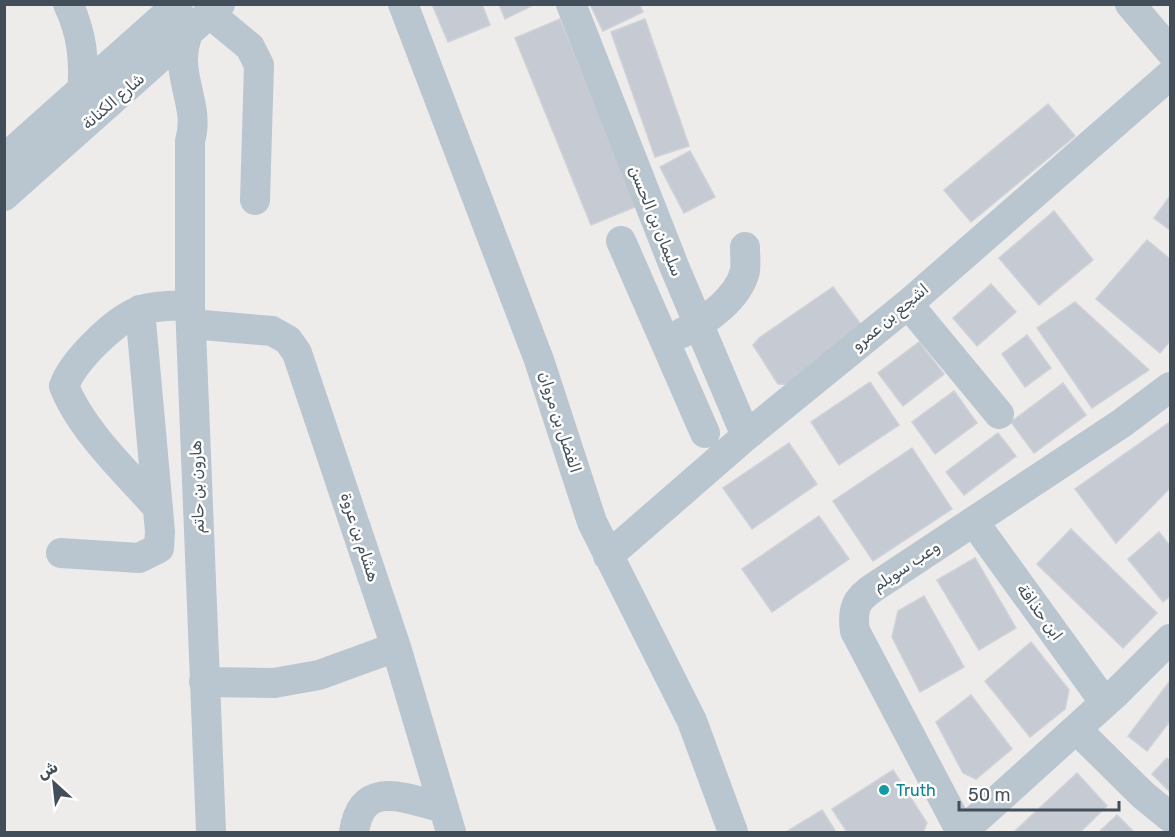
<svg xmlns="http://www.w3.org/2000/svg" width="1175" height="837" viewBox="0 0 1175 837" font-family="Rubik,'Noto Sans Arabic',sans-serif">
  <rect width="100%" height="100%" fill="#eeebeb"/>
  <path fill="#c6cad2" stroke="#ced1d8" stroke-width="1.5" d="M432,4H482L490,25L448,42Z
    M499,4H535L505,19Z
    M590,4H639L643,12L603,31Z
    M560,19L637,206L591,225L515,38Z
    M645,19L689,146L655,157L611,32Z
    M1048,104L1075,136L971,222L944,190Z
    M690,151L715,197L684,213L660,167Z
    M1170,196V230L1154,218Z
    M1054,211L1093,260L1039,305L999,258Z
    M1147,240L1170,259V341L1160,353L1096,299Z
    M991,284L1016,312L977,346L953,318Z
    M833,287L862,326L796,385L778,384L753,345L759,338Z
    M1075,302L1149,370L1092,408L1037,328Z
    M1027,335L1051,368L1025,387L1002,354Z
    M919,342L944,374L903,406L878,373Z
    M870,382L899,425L839,465L811,422Z
    M1063,383L1086,415L1034,453L1011,422Z
    M954,391L977,423L935,454L912,422Z
    M1170,422V488L1116,543L1075,489Z
    M998,433L1016,456L964,495L946,472Z
    M789,443L817,484L752,529L723,488Z
    M912,448L952,509L873,561L833,501Z
    M819,516L849,559L772,612L742,569Z
    M1071,529L1157,613L1123,648L1037,564Z
    M1159,532L1170,546V596L1163,602L1128,559Z
    M975,558L1016,628L979,650L937,580Z
    M924,596L964,667L920,692L892,637L898,611Z
    M1031,642L1069,690L1065,709L1030,737L985,681Z
    M1170,681V721L1147,751L1128,736Z
    M971,695L1012,749L976,779L963,773L936,722Z
    M1167,758L1170,761V792L1152,774Z
    M893,770L927,823L923,832H847L832,809Z
    M1077,773L1107,806L1080,832H1014Z
    M822,810L836,832H786Z
    M1117,815L1134,832H1099Z"/>
  <g fill="none" stroke-linecap="round" stroke-linejoin="round">
    <path stroke="#bac6cf" stroke-width="30" d="M68,4C82,33 85,61 82,93
      M403,4L539,360L592,522L692,721L733,832
      M571,4L674,266L746,436
      M1130,4L1170,51
      M210,14L250,47L259,65L255,200
      M187,36C173,75 201,104 190,141V305L211,832
      M4,159L178,4
      M4,196L220,4
      M621,241L705,433
      M908,304L999,414
      M191,324L272,331L288,340L297,353L396,647L451,832
      M682,333C706,321 738,299 745,271C746,264 745,255 745,247
      M158,508C127,473 81,430 64,386C73,361 114,321 139,311C154,305 174,306 190,305
      M974,522L1105,703
      M61,553L139,558L159,548L160,532L140,310
      M608,556L746,436L908,304L1170,75
      M204,682L274,683L319,675L396,647
      M1076,729L1143,795L1170,817
      M354,832C362,778 405,798 443,808
      M961,832L855,631C850,599 864,594 888,578L1122,423L1170,387
      M962,832L1117,692L1170,639"/>
  </g>
  <circle fill="#0f9aa8" stroke="#fff" stroke-width="2" cx="884" cy="790" r="6"/>
  <g text-anchor="middle" dominant-baseline="central" stroke-width="5" stroke-linejoin="round" paint-order="stroke">
    <g font-size="16" fill="#424f5a" stroke="#fff">
      <text transform="translate(113 101) rotate(-41)">شارع الكنانة</text>
      <text transform="translate(656 221) rotate(68)">سليمان بن الحسن</text>
      <text transform="translate(890 317) rotate(-40)">اشجع بن عمرو</text>
      <text transform="translate(560 422) rotate(72)">الفضل بن مروان</text>
      <text transform="translate(197 487) rotate(-92)">هارون بن حاتم</text>
      <text transform="translate(360 537) rotate(72)">هشام بن عروة</text>
      <text transform="translate(906 566) rotate(-34)">وعب سويلم</text>
      <text transform="translate(1040 612) rotate(54)">ابن حذافة</text>
    </g>
    <g font-size="16" fill="#0d838f" stroke="#fff" text-anchor="start">
      <text x="896" y="790">Truth</text>
    </g>
  </g>
  <rect width="1175" height="837" fill="none" stroke="#424f5a" stroke-width="12"/>
  <g transform="translate(54 783) rotate(333)" stroke="#ffffff" stroke-width="4.5" paint-order="stroke">
  <path d="M0-4.5L10 22L0 15L-10 22Z" fill="#424f5a"/>
  <text y="-9" font-size="16" font-weight="bold" text-anchor="middle" fill="#424f5a">ش</text>
  </g>
  <path d="M959 801v9h160v-9" fill="none" stroke="#424f5a" stroke-width="3"/>
  <text x="968" y="801" font-size="18" fill="#424f5a" stroke="#ffffff" stroke-width="4.5" paint-order="stroke">50 m</text>
</svg>
